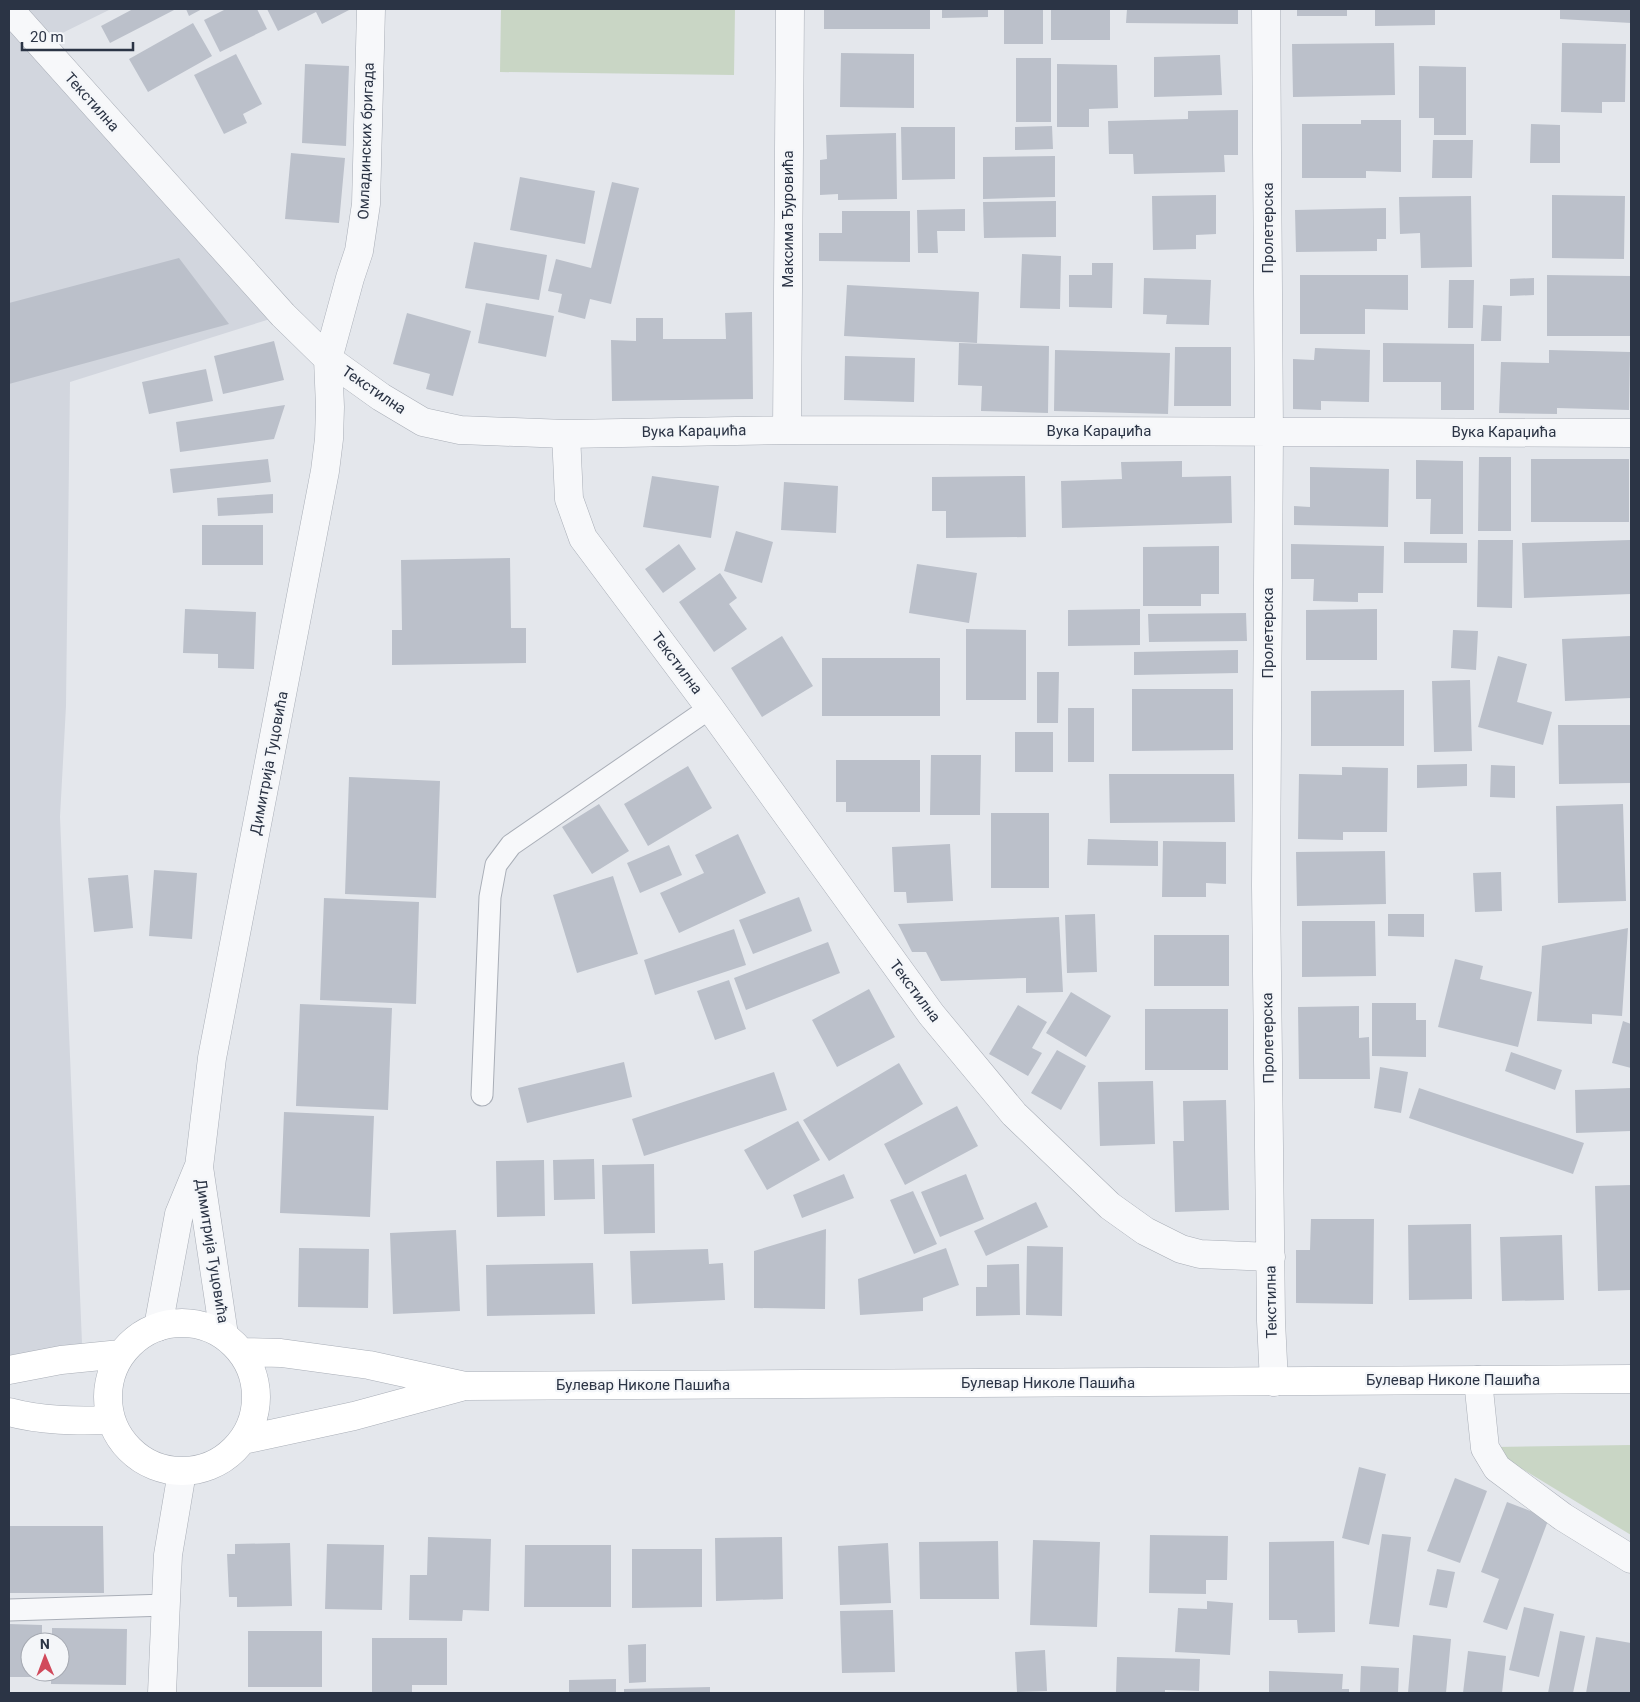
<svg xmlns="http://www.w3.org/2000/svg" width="1640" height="1702" viewBox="0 0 1640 1702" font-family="Roboto,sans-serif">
  <rect width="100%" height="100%" fill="#e4e7ec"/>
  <path fill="#d2d6de" d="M9,9H111L40,44L283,315L70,382L66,706L60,817L83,1367L9,1375Z"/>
  <path fill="#c9d6c5" d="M501,9H735L734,75L500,72Z
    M1631,1445V1535L1506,1459L1495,1447Z"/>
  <path fill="#bbc0ca" d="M133,9H176L110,43L101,26Z
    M186,9H202L189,16Z
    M226,9H257L267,29L220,52L204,20Z
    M267,9H351L322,24L316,12L278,31Z
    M824,9H930V29H824Z
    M942,9H988V17L942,18Z
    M1004,9H1043V44H1004Z
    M1051,9H1110V40H1051Z
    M1127,9H1238V24L1126,23Z
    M1297,9H1347V16H1297Z
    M1375,9H1435V25L1375,26Z
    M1560,9H1631V23L1560,19Z
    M193,23L212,56L148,92L129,59Z
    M1394,43L1395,95L1293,97L1292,44Z
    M1562,43L1626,44L1625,102H1602V113L1561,112Z
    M841,53L914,54V108L840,107Z
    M236,54L262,104L243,114L247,123L224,134L194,75Z
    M1220,55L1222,95L1154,97V57Z
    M1016,58H1051V122H1016Z
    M305,64L349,66L346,146L302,143Z
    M1057,64L1117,65L1118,108L1089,109V127H1057Z
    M1419,66L1466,67V135H1434V118H1419Z
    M1238,110V155H1224L1225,172L1134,174L1133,154H1109L1108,121L1188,119V111Z
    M1361,120H1401V172L1366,171V178H1302V124H1361Z
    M1531,124L1560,125V163H1530Z
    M1052,126L1053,149L1015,150V127Z
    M901,127H955V179L902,180Z
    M896,133L897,199L838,200V194L820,195V160L827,159L826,135Z
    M1433,140H1473L1472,178H1432Z
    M291,153L345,158L339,223L285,219Z
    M1055,156V197L983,199V157Z
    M520,177L595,191L585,244L510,230Z
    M612,182L639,188L611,304L590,299L585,319L558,312L562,294L548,291L556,259L591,268Z
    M1216,195V234L1196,235V249L1153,250L1152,196Z
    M1552,195L1625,196L1624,259L1552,258Z
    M1471,196L1472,267L1421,268L1420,233L1400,234L1399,197Z
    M1056,201V237L984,238L983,202Z
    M1386,208V239H1377V251L1296,252L1295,210Z
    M965,209V231H937L938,253H918L917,210Z
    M842,211H910V262L819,261V233H842Z
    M474,242L547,255L539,300L465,288Z
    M1022,254L1061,256L1060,309L1020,308Z
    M179,258L229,324L9,384V303Z
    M1092,263H1113L1112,308L1069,307V275H1092Z
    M1300,275H1408V310L1365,309V334H1300Z
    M1547,275L1631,276V336H1547Z
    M1144,278L1211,280L1209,325L1166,324L1167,315L1143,314Z
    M1534,278V295L1510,296V279Z
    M1449,280H1474L1473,328H1448Z
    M847,285L979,292L977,343L844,336Z
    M486,303L554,316L546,357L478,343Z
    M1483,305L1502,306L1501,341H1481Z
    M752,312L753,399L612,401L611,340L636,341V318H663V339H726L725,313Z
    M407,313L471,331L453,396L426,389L430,374L393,364Z
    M274,341L284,380L223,394L214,356Z
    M959,343L1049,346L1048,413L981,411L982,386L958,385Z
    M1383,343L1474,344V410H1441V382H1383Z
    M1175,347H1231V406H1174Z
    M1315,348L1370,350L1369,402L1321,401V410L1293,409V359L1314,360Z
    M1055,350L1170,353L1168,414L1054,411Z
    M1549,350L1630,352L1629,410L1557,408V414L1499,413L1501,362L1549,363Z
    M845,356L915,358L914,402L844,400Z
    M206,369L213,401L149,414L142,382Z
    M285,405L274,439L180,452L176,422Z
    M1479,457H1511V531H1478Z
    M268,459L271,482L173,493L170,469Z
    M1531,459H1629V522H1531Z
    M1416,460L1463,461V534H1430L1431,499H1416Z
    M1182,461V477L1231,476L1232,523L1062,528L1061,481L1122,479L1121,462Z
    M1310,467L1389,469L1388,527L1294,525V506L1310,507Z
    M652,476L719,486L711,538L643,527Z
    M1025,476L1026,537L946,538V511H932V477Z
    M784,482L838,486L836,533L781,530Z
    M273,494V513L218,516L217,498Z
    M202,525H263V565H202Z
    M736,531L773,542L762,583L724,571Z
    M1478,540H1513L1512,608L1477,607Z
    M1630,540L1631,594L1524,598L1522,543Z
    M1404,542L1467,543V563H1404Z
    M679,544L696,569L663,593L645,569Z
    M1291,544L1384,546L1383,593H1358V602L1313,601L1314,579H1291Z
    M1219,546V594H1201V606H1143V547Z
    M510,558L511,628H526V663L392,665V630H402L401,560Z
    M917,564L977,573L969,623L909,613Z
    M720,573L737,598L729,604L747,629L714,652L679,602Z
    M185,609L256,612L254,669L218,668V654L183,653Z
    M1140,609V645L1068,646V610Z
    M1377,609V660H1306V610Z
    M1246,613L1247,641L1149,642L1148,614Z
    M966,629L1026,630V700H966Z
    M1453,630L1478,631L1476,670L1451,668Z
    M782,636L813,686L762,717L731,668Z
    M1631,636V698L1565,701L1562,639Z
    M1238,650V673L1134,675V652Z
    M1498,656L1527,664L1517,702L1552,712L1543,745L1478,727Z
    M822,658H940V716H822Z
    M1037,672H1059L1058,723H1037Z
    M1470,680L1472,751L1434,752L1432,681Z
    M1132,689H1233V750L1132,751Z
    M1404,690V746H1311V691Z
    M1068,708H1094V762H1068Z
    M1558,725H1631V783L1559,784Z
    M1015,732H1053V772H1015Z
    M931,755H981L980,815H930Z
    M836,760H920V812H846V802H836Z
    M1467,764V786L1417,788V765Z
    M1491,765L1515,766V798L1490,797Z
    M688,766L712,808L648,846L624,804Z
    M1342,767L1388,768L1387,832H1343V840L1298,839L1299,774L1342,775Z
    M1109,774H1234L1235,822L1110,823Z
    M349,777L440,781L436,898L345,894Z
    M599,804L629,851L592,874L562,827Z
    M1623,804L1626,901L1558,903L1556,806Z
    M991,813H1049V888H991Z
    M738,834L766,893L679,933L660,893L704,873L695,855Z
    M1088,839L1158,841V866L1087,865Z
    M1163,841L1226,842V884L1206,883V897H1162Z
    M950,844L953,901L907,903L906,892H894L892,847Z
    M669,845L682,875L640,893L627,863Z
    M1385,851L1386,904L1297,906L1296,852Z
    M154,870L197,873L192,939L149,936Z
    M1501,872L1502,911L1475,912L1473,873Z
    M128,875L133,928L94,932L88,878Z
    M613,876L638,954L577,973L553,895Z
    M799,897L812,931L753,954L739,920Z
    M324,898L419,902L416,1004L320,1000Z
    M1095,914L1097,972L1067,973L1065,915Z
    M1388,914H1424V937L1388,936Z
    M1059,917L1063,992L1026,993V978L941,981L926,952H912L898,924Z
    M1302,921H1375L1376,976L1302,977Z
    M1628,928L1622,1016L1592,1014V1024L1537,1021L1542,946Z
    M734,929L746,965L655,995L644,960Z
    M1154,935H1229V986H1154Z
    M828,942L840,973L746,1010L734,978Z
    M1455,959L1483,966L1480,979L1532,992L1518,1047L1438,1027Z
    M729,980L746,1029L715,1040L697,991Z
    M869,989L895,1037L837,1067L812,1020Z
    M1071,992L1111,1016L1086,1057L1046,1033Z
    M1372,1003H1416V1020H1426V1057L1372,1056Z
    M300,1004L392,1008L388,1110L296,1106Z
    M1018,1005L1047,1022L1032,1048L1042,1053L1028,1076L989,1054Z
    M1359,1006V1038L1369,1037L1370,1079H1299L1298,1007Z
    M1145,1009H1228V1070H1145Z
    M1623,1021L1631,1024V1068L1612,1063Z
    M1057,1050L1086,1066L1061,1110L1031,1093Z
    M1511,1052L1562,1070L1555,1090L1505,1071Z
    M624,1062L632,1097L527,1123L518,1088Z
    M899,1063L923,1104L829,1161L803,1120Z
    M1380,1067L1408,1072L1401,1113L1374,1108Z
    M774,1072L787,1110L644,1156L632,1119Z
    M1153,1081L1155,1144L1100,1146L1098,1082Z
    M1419,1088L1584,1143L1573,1174L1409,1118Z
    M1631,1088V1131L1576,1133L1575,1090Z
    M1226,1100L1229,1210L1175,1212L1173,1141H1184L1183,1101Z
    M957,1106L978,1146L905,1185L884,1144Z
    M284,1112L374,1116L370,1217L280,1213Z
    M798,1121L820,1160L767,1190L744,1150Z
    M594,1159L595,1199L554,1200L553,1160Z
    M544,1160L545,1216L497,1217L496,1161Z
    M654,1164L655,1233L604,1234L602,1165Z
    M844,1174L854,1198L802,1218L793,1195Z
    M966,1174L984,1219L940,1237L921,1192Z
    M1631,1185V1290L1598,1291L1595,1186Z
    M913,1191L937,1244L914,1254L890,1200Z
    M1036,1202L1048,1227L986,1256L974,1231Z
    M1311,1219H1374L1373,1304L1296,1303V1250H1310Z
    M1471,1224L1472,1299L1409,1300L1408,1225Z
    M826,1229L825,1309L754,1308V1251Z
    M456,1230L460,1311L393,1314L390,1233Z
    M1562,1235L1564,1300L1502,1301L1500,1237Z
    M1027,1246L1063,1247L1062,1316L1026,1315Z
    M299,1248L369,1249L368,1308L298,1307Z
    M946,1248L959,1285L923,1298V1311L860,1315L858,1279Z
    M708,1249L709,1264L723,1263L725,1300L632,1304L630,1251Z
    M593,1263L595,1314L487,1316L486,1265Z
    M1019,1264L1020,1315L976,1316V1287H987V1265Z
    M1359,1467L1386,1474L1369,1545L1342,1538Z
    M1455,1478L1487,1491L1460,1563L1427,1551Z
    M1507,1502L1549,1518L1507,1630L1483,1622L1499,1579L1481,1572Z
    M9,1526H103L104,1593H9Z
    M1382,1534L1411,1537L1399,1627L1369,1624Z
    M1150,1535L1228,1536L1227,1580H1206V1594L1149,1593Z
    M428,1537L491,1539L489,1611L463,1610L462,1621L409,1620L410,1575H427Z
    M782,1537L783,1599L716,1601L715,1538Z
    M1033,1540L1100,1542L1097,1627L1030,1625Z
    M998,1541L999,1599H920L919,1542Z
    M1334,1541L1335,1632L1298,1633L1297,1620H1269V1542Z
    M290,1543L292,1606L237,1607V1597H229L227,1554H235V1544Z
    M888,1543L891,1603L840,1605L838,1546Z
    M327,1544L384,1545L382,1610L325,1609Z
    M525,1545H611V1607H524Z
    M632,1549H702V1607L632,1608Z
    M1437,1569L1455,1572L1447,1608L1429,1605Z
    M1207,1601L1233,1603L1230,1655L1175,1652L1178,1608L1207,1609Z
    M1524,1607L1554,1614L1539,1677L1509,1670Z
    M893,1610L895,1672L842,1673L840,1611Z
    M9,1624L42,1625V1642H30V1672H42V1677H9Z
    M52,1628L127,1629L126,1685L51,1684V1672H60V1642H52Z
    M248,1631H322V1687H248Z
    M1560,1631L1585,1636L1573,1693H1548Z
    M1413,1635L1451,1639L1446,1693H1408Z
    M1596,1637L1631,1643V1693H1586Z
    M372,1638H447V1685H412V1693H372Z
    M646,1644V1682L629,1683L628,1645Z
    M1045,1650L1047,1691L1017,1692L1015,1652Z
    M1468,1651L1506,1656L1502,1693H1463Z
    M1117,1657L1200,1659L1199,1691L1165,1690V1693H1116Z
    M1361,1666L1399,1668L1398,1693H1360Z
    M1269,1671L1343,1674L1342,1689H1349V1693H1269Z
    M616,1679V1693H569V1680Z
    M710,1687V1693H624V1689Z"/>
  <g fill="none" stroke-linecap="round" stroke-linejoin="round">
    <g stroke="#a9aeb7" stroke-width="23">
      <path id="lane" d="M482,1095L490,897L496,865L511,845L710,708
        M9,1610L166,1605"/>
    </g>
    <g stroke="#a9aeb7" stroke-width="29">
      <path id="street" d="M9,9L283,315L328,359L381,397L423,422L460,430L566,434L569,499L583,538L710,708L931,1014L1014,1114L1110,1206L1145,1231L1181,1249L1200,1254L1271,1257
        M1266,9L1269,432L1266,886L1271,1321L1274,1382
        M787,430L790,9
        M566,434L787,430L1631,433
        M158,1327L179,1214L198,1168
        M224,1335L199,1167L212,1058L325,471L329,439L330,407L328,359L350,278L359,251L366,204L371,9
        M1478,1380L1485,1448L1497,1468L1563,1517L1631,1559
        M162,1693L168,1555L182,1472"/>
    </g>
    <g stroke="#a9aeb7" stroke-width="29">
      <path id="secondary" d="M108 1397a74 74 0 1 1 148 0a74 74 0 1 1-148 0Z
        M241,1352L281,1353L369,1365L465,1386L1631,1379
        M9,1370L61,1360L121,1354
        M9,1412C42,1421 76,1421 110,1420
        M243,1440L354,1416L461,1387"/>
    </g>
    <use href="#lane" stroke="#f7f8fa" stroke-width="21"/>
    <use href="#street" stroke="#f7f8fa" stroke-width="28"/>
    <use href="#secondary" stroke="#fff" stroke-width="28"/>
  </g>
  <g text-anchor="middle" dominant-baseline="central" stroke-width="4.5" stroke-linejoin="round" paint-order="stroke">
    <g font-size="15" fill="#2b3445" stroke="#f4f6f9">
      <text transform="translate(92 102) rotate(48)">Текстилна</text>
      <text transform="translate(366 141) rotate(-88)">Омладинских бригада</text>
      <text transform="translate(788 219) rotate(-90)">Максима Ђуровића</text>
      <text transform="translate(1268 228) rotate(-90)">Пролетерска</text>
      <text transform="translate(374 390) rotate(34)">Текстилна</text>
      <text transform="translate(694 431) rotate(-1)">Вука Караџића</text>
      <text x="1099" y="431">Вука Караџића</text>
      <text x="1504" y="432">Вука Караџића</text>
      <text transform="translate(1268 633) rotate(-90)">Пролетерска</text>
      <text transform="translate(677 663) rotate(53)">Текстилна</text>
      <text transform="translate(269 763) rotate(-79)">Димитрија Туцовића</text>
      <text transform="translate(915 991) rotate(53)">Текстилна</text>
      <text transform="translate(1268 1038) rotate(-91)">Пролетерска</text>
      <text transform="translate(212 1251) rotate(81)">Димитрија Туцовића</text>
      <text transform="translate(1271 1302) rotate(-91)">Текстилна</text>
      <text x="1453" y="1380">Булевар Николе Пашића</text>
      <text x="1048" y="1383">Булевар Николе Пашића</text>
      <text x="643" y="1385">Булевар Николе Пашића</text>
    </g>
  </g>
  <rect width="1640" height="1702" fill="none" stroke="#2b3445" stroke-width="20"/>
  <g transform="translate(45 1657) rotate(359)"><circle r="24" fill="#f4f6f9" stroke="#a4a8b1"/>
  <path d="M0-4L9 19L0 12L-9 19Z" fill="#d1495b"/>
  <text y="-8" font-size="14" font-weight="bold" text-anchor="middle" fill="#2b3445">N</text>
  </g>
  <path d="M22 42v8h111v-8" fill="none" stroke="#2b3445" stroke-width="2.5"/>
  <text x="30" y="42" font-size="15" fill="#2b3445" stroke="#f4f6f9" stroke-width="4" paint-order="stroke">20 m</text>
</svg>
